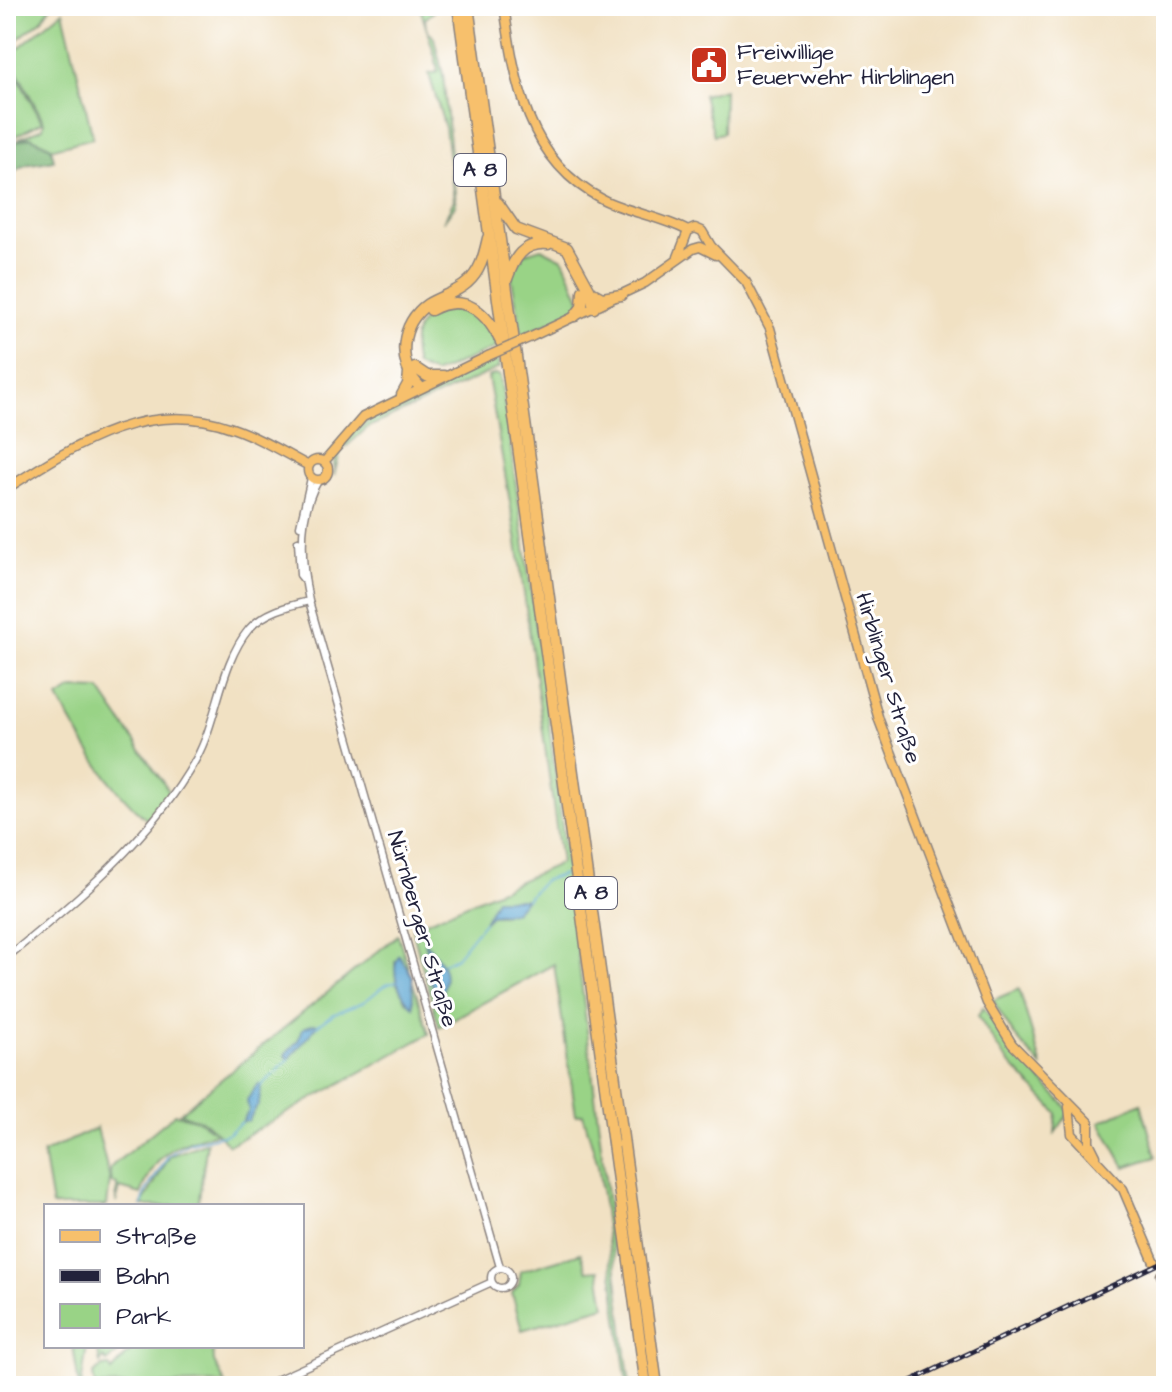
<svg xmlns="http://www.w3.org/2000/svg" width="1172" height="1392" viewBox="0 0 1172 1392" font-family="'Architects Daughter',sans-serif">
  <rect width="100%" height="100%" fill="#fff"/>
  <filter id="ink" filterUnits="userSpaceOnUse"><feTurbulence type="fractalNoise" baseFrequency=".0125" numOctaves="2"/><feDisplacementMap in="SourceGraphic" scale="16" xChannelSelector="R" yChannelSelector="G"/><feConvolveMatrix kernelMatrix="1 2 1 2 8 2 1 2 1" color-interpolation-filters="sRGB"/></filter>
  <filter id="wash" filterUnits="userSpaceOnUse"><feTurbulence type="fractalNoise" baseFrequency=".006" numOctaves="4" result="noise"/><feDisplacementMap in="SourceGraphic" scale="32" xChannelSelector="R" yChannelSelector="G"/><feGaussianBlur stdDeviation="1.8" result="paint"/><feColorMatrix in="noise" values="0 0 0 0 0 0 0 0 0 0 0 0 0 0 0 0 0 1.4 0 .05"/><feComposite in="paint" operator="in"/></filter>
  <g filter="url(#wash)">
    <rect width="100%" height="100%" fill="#f1e1c3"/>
    <path fill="#99d386" stroke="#5e7a60" stroke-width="2" fill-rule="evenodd" d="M6,6H51L41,21L6,48Z
      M420,6H432L433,12L425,19L426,28L434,38L443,75L456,204L443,222L454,200L445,128L429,74L438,72C435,49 425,28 420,6Z
      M63,11L93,138L54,148L30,137L18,139L43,128L44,122L9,56Z
      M6,55L42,122L6,141Z
      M724,89L723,133L714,135L703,95Z
      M541,248L563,259L581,301L575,311L522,335L511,275L525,253Z
      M450,306C475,310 490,322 497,347L434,374L416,366C408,334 418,316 450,306Z
      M497,359L499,368L368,427L340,452L334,476C335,470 333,463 335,458C351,413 456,378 497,359Z
      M496,374L500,376C551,712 589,1049 630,1386H627L598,1165L583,1114L576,1115L554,964L439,1027L412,928L561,863L517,542L488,377ZM496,899H525L503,915H491Z
      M73,689L100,690L170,793L147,820C109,788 81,740 58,698Z
      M398,935L429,1034L229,1145L205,1122L180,1113ZM395,961L402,963L412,976L406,1001L396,982Z
      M1019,989L1042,1067L1013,1034L993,1000Z
      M983,1007L1018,1056L1065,1105L1069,1113L1055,1133L1057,1113L1003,1056L978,1016Z
      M1141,1103L1156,1157L1125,1167L1100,1122Z
      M175,1114L198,1120L217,1133C175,1144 157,1150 141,1194L120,1188L116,1203L117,1185L112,1183L110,1169L113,1165Z
      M97,1128L110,1180L107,1206H52L43,1153Z
      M207,1142L198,1206H141L170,1156Z
      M581,1253L587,1271L599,1270L605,1306L522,1330L512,1293L519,1284L521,1271Z
      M73,1346H87L81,1386H79Z
      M97,1346H126L107,1362L103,1358L100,1363Z
      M135,1346H213L214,1362L225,1383L95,1386L93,1375L102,1367L109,1366L112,1371Z"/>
    <path fill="#7ab573" stroke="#4e6c57" stroke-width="2" d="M30,137L51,147L54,160C26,167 12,159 9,194H6V145Z"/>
    <path fill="#59a4d1" stroke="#3e6386" stroke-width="2" d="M496,899H526L514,912L491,915L484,922Z
      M425,942C442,961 451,972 440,997L425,972L429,957Z
      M399,955L412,976L413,1007C400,995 389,971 399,955Z
      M315,1024L317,1026L289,1059L285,1055L298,1041L303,1028Z
      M258,1084L261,1086L259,1103L248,1121L242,1122L249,1111L247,1100Z"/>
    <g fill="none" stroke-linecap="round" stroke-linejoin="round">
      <path stroke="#59a4d1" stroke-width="2" d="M526,899L543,881L564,874
        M444,963L456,957L484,922
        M317,1026C337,1009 343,1012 363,1002C375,995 381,984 396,982
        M261,1086L289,1059
        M142,1206L145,1193L169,1155L189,1143L227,1134L242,1122"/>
    </g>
  </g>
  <g filter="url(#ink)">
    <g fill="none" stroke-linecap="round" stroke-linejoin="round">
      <g stroke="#8a827f" stroke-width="9">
        <path id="minor" d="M318,481C297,516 301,562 309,601L500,1267
          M300,526L311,478
          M298,541L300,575L304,580
          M6,958C74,903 153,837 196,759C218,719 220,664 249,629C264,612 288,606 309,601
          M491 1278a10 10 0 1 1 20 0a10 10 0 1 1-20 0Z
          M263,1386L492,1282"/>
      </g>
      <g stroke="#8a827f" stroke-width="11">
        <path id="major" d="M504,6C515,81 527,161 602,199C629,213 660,216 688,231L695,228L702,231L711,246L746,282L770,328L879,720L987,1003L1012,1044L1089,1122V1142L1096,1156
          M678,257L688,231
          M531,337L645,283L693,249L700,247L716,255
          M308 470a10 10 0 1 1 20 0a10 10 0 1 1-20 0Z
          M324,462L363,417L488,356
          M6,489C75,445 147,397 232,428C259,437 284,453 309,466
          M1069,1107L1072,1134L1123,1189L1154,1262
          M1160,1275L1166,1287"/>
      </g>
      <g stroke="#8a827f" stroke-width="13">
        <path id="highway" d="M458,6L646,1386
          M468,6L657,1386
          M498,203L516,229L567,248L591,292L594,308
          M507,279C514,258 523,242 548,244
          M591,292L602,298L621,295
          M431,310C466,291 488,314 502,344
          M575,316L582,307L583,291
          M415,368L427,376H444
          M420,387C396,363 400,323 428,304C441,296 456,293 467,283C481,271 484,255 488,238
          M402,395L408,384L409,372"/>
      </g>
      <use href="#minor" stroke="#fff" stroke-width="6"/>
      <use href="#major" stroke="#f7c06c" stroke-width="8"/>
      <use href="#highway" stroke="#f7c06c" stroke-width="10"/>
      <g stroke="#22223b" stroke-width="5">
        <path id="rail" d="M900,1386L1166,1260"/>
      </g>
      <use href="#rail" stroke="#fff" stroke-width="2" stroke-dasharray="6" stroke-linecap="butt"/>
      <g stroke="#8a827f" stroke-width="11" stroke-linecap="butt">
        <path id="major-bridge" d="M488,356L531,337"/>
      </g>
      <use href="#major-bridge" stroke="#f7c06c" stroke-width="8"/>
    </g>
  </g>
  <defs>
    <g id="civic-square" transform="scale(2)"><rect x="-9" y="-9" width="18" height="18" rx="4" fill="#c8321e" stroke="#fff"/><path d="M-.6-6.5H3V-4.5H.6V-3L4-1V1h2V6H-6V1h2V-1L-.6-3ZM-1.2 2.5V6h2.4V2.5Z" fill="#fff"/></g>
  </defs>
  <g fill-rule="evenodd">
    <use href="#civic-square" x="709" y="65"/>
  </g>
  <g text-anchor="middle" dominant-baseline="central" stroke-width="6" stroke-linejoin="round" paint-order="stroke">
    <g fill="#fff" stroke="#646476" stroke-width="2">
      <rect x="454" y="154" width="52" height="32" rx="6"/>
      <rect x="565" y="877" width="52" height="32" rx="6"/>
    </g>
    <g font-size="20" font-weight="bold" fill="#22223b">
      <text x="480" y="170">A 8</text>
      <text x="591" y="893">A 8</text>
    </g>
    <g font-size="22" fill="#22223b" stroke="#fff" text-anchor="start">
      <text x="737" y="52">Freiwillige<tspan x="737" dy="25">Feuerwehr Hirblingen</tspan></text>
    </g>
    <g font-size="22" fill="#22223b" stroke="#fff">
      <text transform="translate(888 678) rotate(73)">Hirblinger Straße</text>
      <text transform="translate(422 929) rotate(74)">Nürnberger Straße</text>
    </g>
  </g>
  <rect width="1172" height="1392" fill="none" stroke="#fff" stroke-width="32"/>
  <rect x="44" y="1204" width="260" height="144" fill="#ffffff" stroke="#a7a7b1" stroke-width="2"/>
  <rect x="60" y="1230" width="40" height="12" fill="#f7c06c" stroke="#a7a7b1" stroke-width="2"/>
  <text x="116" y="1244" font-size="24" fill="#22223b">Straße</text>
  <rect x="60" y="1270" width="40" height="12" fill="#22223b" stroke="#a7a7b1" stroke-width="2"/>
  <text x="116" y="1284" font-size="24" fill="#22223b">Bahn</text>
  <rect x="60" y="1304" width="40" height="24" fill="#99d386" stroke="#a7a7b1" stroke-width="2"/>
  <text x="116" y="1324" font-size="24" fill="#22223b">Park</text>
</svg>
